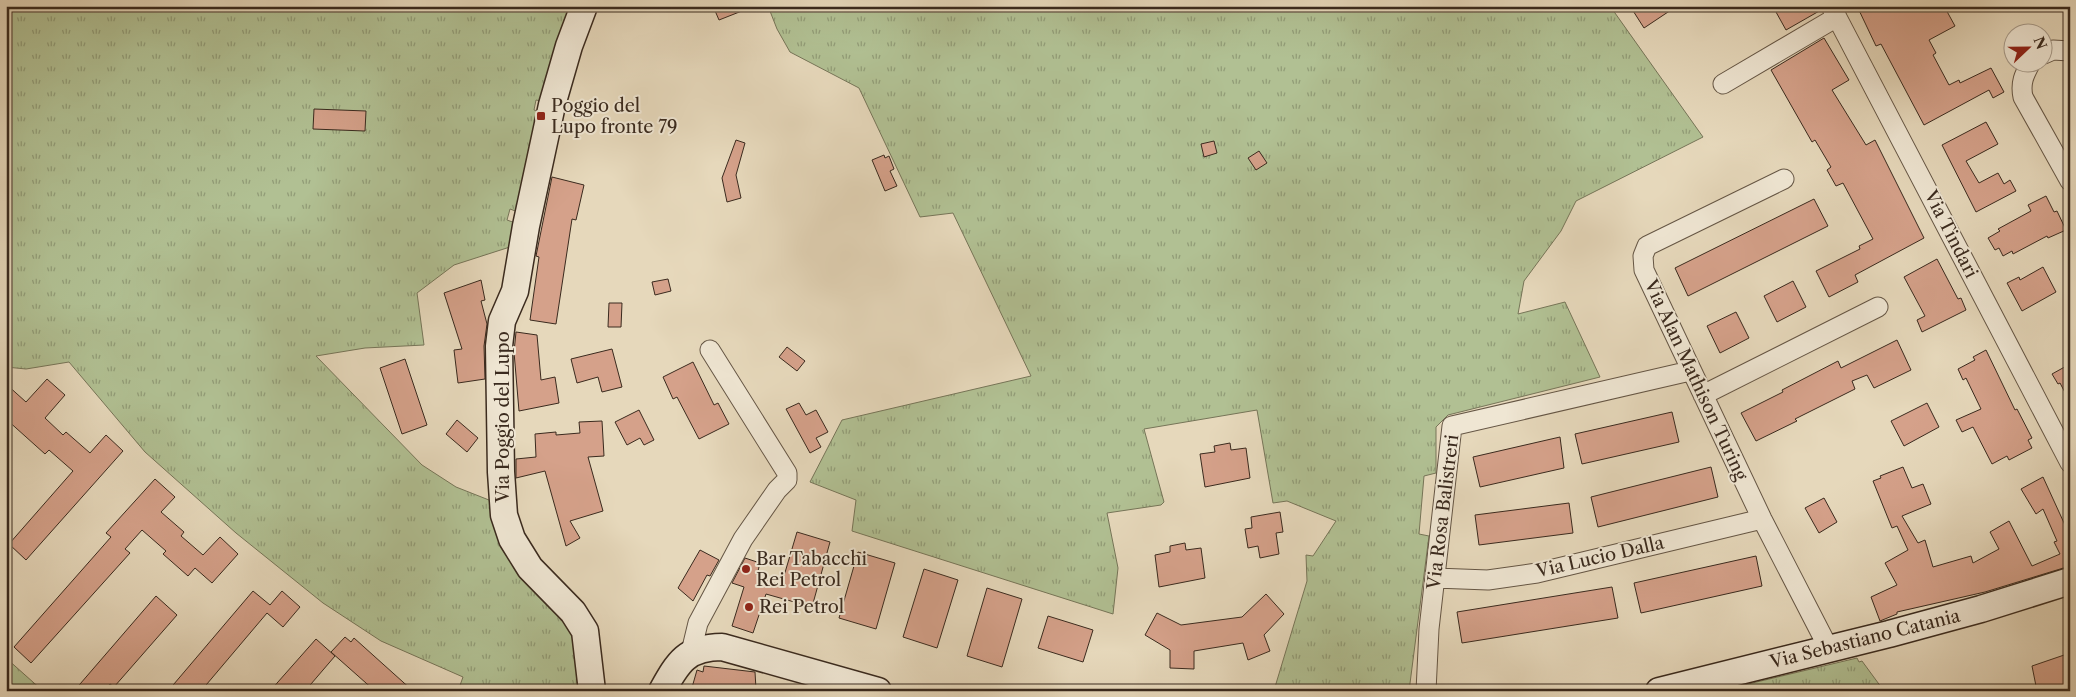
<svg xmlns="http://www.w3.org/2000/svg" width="2076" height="697" viewBox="0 0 2076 697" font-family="'Libre Caslon Text',serif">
  <defs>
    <pattern id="grass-tufts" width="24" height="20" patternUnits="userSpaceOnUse" patternTransform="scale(1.25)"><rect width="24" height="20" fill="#b1c093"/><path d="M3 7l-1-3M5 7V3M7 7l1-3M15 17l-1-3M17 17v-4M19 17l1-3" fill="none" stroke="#919c77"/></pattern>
  </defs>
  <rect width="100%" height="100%" fill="#e6d8bb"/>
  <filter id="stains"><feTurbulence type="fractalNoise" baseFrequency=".004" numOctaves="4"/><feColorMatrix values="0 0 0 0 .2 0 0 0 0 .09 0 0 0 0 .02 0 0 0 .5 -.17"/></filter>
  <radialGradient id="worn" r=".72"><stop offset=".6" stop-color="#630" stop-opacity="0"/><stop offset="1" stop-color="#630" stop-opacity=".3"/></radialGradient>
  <path fill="url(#grass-tufts)" stroke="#767558" d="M6,6H571L541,101L536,100L534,110L538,111L518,212L510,209L507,220L518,224L513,246L454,265L417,293L424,345L365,348L316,356L422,465L456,487L494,502L572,624L583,691H458L463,677L381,641L323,603L236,533L145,452L69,362L26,369L6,367Z
    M768,6H1610L1703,137L1576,201L1561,231L1524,281L1518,314L1565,302L1600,377L1448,415L1436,427V473L1424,476L1419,534L1429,536L1409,691H1337L1315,688L1275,687L1307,581L1306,555L1313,556L1336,521L1287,501L1273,503L1257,410L1144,429L1164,502L1161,505L1107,513L1118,568L1113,614L852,531L856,500L810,482L842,420L1031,376L953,213L920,217L859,88L790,52L777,29Z
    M6,658L43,691H6Z
    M1857,658L1859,662L1862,661L1884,691H1719Z"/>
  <path fill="#d5a18a" stroke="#3a2a1e" d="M713,6H751L752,7L719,20Z
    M1630,6H1677L1644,28Z
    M1786,6H1820L1821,10L1786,30L1776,12Z
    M1857,6H1944L1955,26L1929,40L1936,53L1933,55L1949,85L1959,80L1960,83L1991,68L2004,92L1993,98L1989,90L1924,125L1881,44L1876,46Z
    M1824,38L1849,80L1832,90L1866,145L1875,140L1924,238L1855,275L1858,282L1829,297L1816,271L1860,249L1859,246L1873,239L1843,183L1836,186L1827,170L1831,167L1815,140L1812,142L1771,70Z
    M314,109L366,111L365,131L313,129Z
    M1986,122L1998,144L1966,161L1979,183L1998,173L2004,184L2010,180L2016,191L1976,212L1942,145Z
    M736,140L745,143L736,175L741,198L727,202L722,178Z
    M1214,141L1217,153L1204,157L1201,144Z
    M1259,151L1267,163L1256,170L1248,158Z
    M884,155L885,158L889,156L894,169L890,171L897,186L885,191L872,160Z
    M552,177L584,185L576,220L572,219L556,324L530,320L539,257L536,256Z
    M2046,196L2054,212L2057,211L2066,230L2048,238L2047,236L2013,254L2012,251L2003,256L1999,248L1995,250L1988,238L2000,231L1998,229L2031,211L2028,205Z
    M1814,199L1828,226L1688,296L1675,268Z
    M1937,259L1958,299L1961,298L1966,310L1922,332L1917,320L1925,316L1904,277Z
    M2043,267L2056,292L2022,311L2007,283L2019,277L2020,280Z
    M668,279L671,291L655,295L652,282Z
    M481,280L485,300L481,301L487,324L484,346L485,379L458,383L454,350L462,349L444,293Z
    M1793,281L1806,307L1777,322L1764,296Z
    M609,303H622L621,327H608Z
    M1736,312L1749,338L1720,353L1707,326Z
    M516,332L537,335L541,380L555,377L559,403L519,411L514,352Z
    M1897,340L1911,370L1874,388L1867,375L1852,381L1855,389L1795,419L1797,421L1756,441L1741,413L1783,392L1782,390L1838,361L1841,368Z
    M787,347L805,361L797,371L779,357Z
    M612,349L622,387L602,392L598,377L577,383L571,359Z
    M1986,350L2015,410L2017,409L2032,438L2028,440L2032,448L2009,460L2007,456L1992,464L1973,427L1962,432L1956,420L1981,409L1966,378L1963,380L1958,369L1975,360L1973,357Z
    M405,359L427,425L402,434L380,368Z
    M693,362L714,405L718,403L729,424L699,439L677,397L673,399L663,377Z
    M2070,364V402L2060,383L2058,384L2052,374Z
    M47,379L65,395L45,418L63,435L66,432L90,453L106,435L123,451L26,560L9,544L73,471L49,450L45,454L6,419V384L26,402Z
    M799,403L806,415L816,410L828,432L816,438L821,447L810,453L786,409Z
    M1927,403L1939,427L1904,446L1891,421Z
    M639,410L654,440L644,445L640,438L627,445L615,422Z
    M1672,412L1679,442L1582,464L1575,434Z
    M457,420L478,438L467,452L446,434Z
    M602,421L604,456L588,457L603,511L570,521L580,538L566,546L545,471L516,478V459L536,457L535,434L556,432V435L580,433L579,422Z
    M1560,437L1564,468L1480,487L1473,457Z
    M1230,443L1231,450L1246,448L1250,478L1205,487L1200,454L1215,452L1214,446Z
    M1711,467L1718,497L1598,527L1591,497Z
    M1903,467L1912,488L1923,484L1931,504L1902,516L1918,543L1925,540L1933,567L1971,556L1973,563L1999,549L1990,532L2009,521L2032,566L2060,554L2054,542L2057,541L2043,509L2036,514L2021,489L2043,477L2070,536V566L1985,592L1897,612V614L1880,621L1871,597L1897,585L1885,563L1908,550L1897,526L1892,528L1873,481L1881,478L1880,476Z
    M155,479L175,497L161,512L184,532L181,536L203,555L220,537L238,554L212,583L195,568L188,576L163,554L166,551L142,530L125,549L130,553L31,663L14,647L111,537L106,533Z
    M1824,498L1837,522L1819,533L1805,508Z
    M1569,503L1573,533L1479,545L1475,515Z
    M1280,512L1283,532L1276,533L1279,554L1260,558L1258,546L1248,548L1245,529L1252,528L1251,517Z
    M797,532L830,542L812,607L766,594L753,633L732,626L744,587L732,583L745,558L760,563L757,575L781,586Z
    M1185,543L1186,550L1201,548L1205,578L1159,587L1155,555L1170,552V546Z
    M700,550L719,560L710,576L707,575L693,601L678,588Z
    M858,552L895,563L876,629L839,618Z
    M1756,556L1762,586L1641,613L1634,583Z
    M924,569L958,580L937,648L903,637Z
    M1612,587L1618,618L1462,643L1457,612Z
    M987,588L1022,599L1002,667L967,656Z
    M253,591L270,605L282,591L300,607L283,627L267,613L201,691H168Z
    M1266,594L1284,614L1264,635L1270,651L1248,660L1243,643L1194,651V669L1170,668V650L1145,635L1157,613L1181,625L1242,617Z
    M156,596L177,615L114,687L110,684L104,691H74Z
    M1048,616L1093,630L1083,662L1038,648Z
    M345,637L351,642L354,638L413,691H375L331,652Z
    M316,639L335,656L305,691H270Z
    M2070,653V691H2037L2032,666Z
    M704,666L755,672L756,689L691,691L697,670L703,672Z"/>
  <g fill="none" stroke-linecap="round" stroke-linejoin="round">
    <g stroke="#655645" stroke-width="21">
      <path id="street" d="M1831,6L2070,463
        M2044,54L2053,50L2070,51
        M2031,62C2024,75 2020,83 2023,97L2070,181
        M1723,84L1837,17
        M1784,179L1647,246L1643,256L1644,270L1762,519L1829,649
        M1703,395L1878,307
        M1435,578L1488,580L1537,573L1762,519
        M691,652L698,623L743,539L777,490L787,480V473L710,350
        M1426,691L1429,629L1452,426L1690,371"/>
    </g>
    <g stroke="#3a2a1e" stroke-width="29">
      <path id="secondary" d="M584,6L569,46L552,105L526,226L515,291L502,321L499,346L501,472L504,515L512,539L530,568L573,612L585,631L592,691
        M662,691C678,662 687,647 722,647L878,691
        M1659,691L1889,634L1981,609L2070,581"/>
    </g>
    <use href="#street" stroke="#efe6d3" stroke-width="19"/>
    <use href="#secondary" stroke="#efe6d3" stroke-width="26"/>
  </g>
  <g fill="#8f2418" stroke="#efe6d3" stroke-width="2">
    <rect x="536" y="111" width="10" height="10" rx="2.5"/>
    <circle cx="746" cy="569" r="5"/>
    <circle cx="749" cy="607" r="5"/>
  </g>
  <g text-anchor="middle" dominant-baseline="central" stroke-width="4" stroke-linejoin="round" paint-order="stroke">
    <g font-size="18" fill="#3a2a1e" stroke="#efe6d3" text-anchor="start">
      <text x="551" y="106">Poggio del<tspan x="551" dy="21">Lupo fronte 79</tspan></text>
      <text x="756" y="559">Bar Tabacchi<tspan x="756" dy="21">Rei Petrol</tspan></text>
      <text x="759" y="607">Rei Petrol</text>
    </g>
    <g font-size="18" fill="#3a2a1e" stroke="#efe6d3">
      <text transform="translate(1951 234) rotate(63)">Via Tindari</text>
      <text transform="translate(1696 380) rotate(65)">Via Alan Mathison Turing</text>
      <text transform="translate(503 417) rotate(-90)">Via Poggio del Lupo</text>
      <text transform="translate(1443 512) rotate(-83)">Via Rosa Balistreri</text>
      <text transform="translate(1600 557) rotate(-13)">Via Lucio Dalla</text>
      <text transform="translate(1865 639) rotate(-14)">Via Sebastiano Catania</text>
    </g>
  </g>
  <rect width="2076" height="697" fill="none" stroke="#e6d8bb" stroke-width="25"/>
  <rect x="8" y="8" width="2061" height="682" fill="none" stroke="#3a2a1e" stroke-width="2.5"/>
  <rect x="12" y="12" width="2051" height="672" fill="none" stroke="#3a2a1e"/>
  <g transform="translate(2028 48) rotate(68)"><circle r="24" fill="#efe6d3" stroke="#a79b8b"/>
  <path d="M0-4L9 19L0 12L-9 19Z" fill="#8f2418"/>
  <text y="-8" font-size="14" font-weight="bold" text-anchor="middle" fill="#3a2a1e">N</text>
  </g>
  <rect width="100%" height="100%" filter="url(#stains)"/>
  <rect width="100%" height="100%" fill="url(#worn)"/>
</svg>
